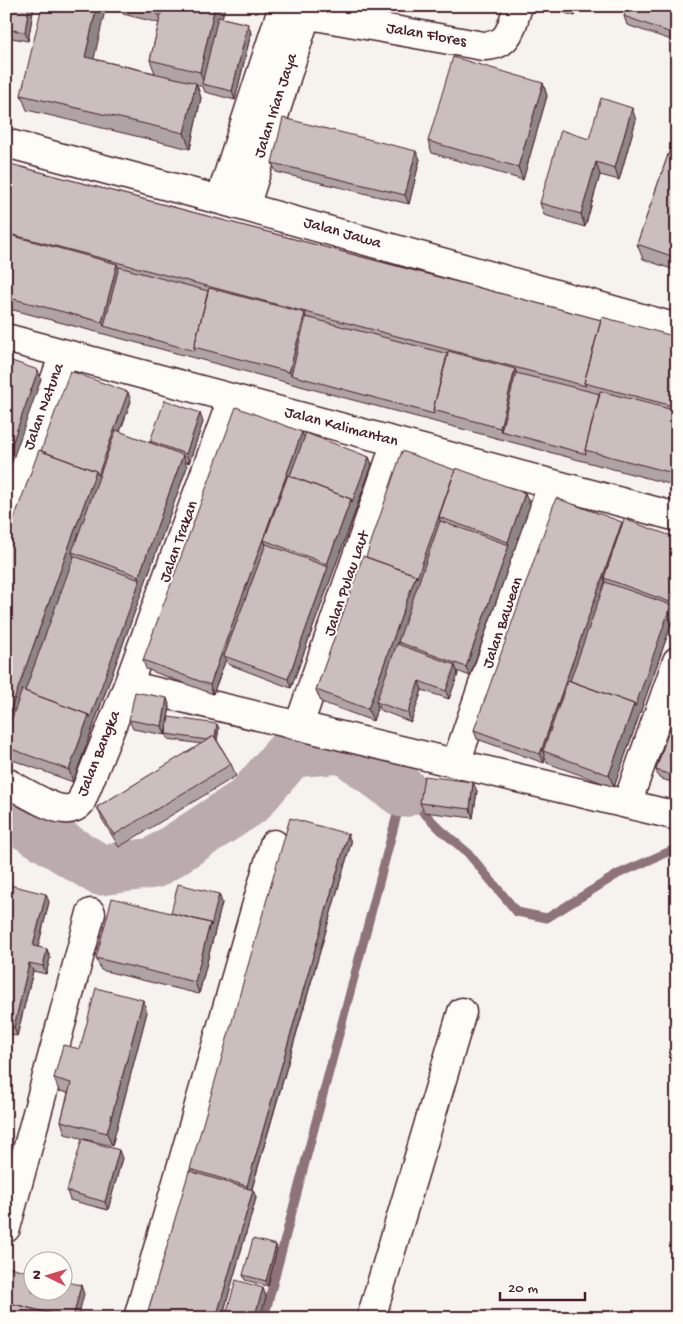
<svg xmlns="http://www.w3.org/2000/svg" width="683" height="1324" viewBox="0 0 683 1324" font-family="'Gochi Hand',sans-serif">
  <rect width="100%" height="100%" fill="#f6f3ef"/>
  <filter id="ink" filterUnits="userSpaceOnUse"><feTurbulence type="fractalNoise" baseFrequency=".02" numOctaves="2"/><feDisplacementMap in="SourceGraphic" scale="10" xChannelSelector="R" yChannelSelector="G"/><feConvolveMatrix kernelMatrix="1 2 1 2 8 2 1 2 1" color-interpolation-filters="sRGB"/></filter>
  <g filter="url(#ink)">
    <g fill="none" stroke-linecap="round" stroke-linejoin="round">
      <path stroke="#8e7378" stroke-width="9" d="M403,792L441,830L468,853L517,912L547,918L618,874L677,848
        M264,1318L403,792"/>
      <path stroke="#bbabac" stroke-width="51" d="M6,812L100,870L154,863L249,801L291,752L344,748L403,792"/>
      <g stroke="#4a1f2b" stroke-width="31">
        <path id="minor" d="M282,10L483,46C510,46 511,28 518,6
          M6,143L220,200L677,328
          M220,200L283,6
          M245,207L309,6
          M6,338L677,517
          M6,516L64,354
          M128,685L677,816
          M299,725L396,442
          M456,763L552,484
          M6,782C19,789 51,809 64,809C71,810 77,807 81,802L128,685L232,399
          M627,804L677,661
          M6,1228L91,913
          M138,1318L274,844
          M371,1318L462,1012"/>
      </g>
      <use href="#minor" stroke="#fdfcf7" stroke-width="28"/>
    </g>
    <path fill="#afa4a3" stroke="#4a1f2b" d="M6,6H34L28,41L6,37Z
      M121,6H225L222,18L248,24L251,33L235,100L205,92L203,87L197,85L201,98L190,149L27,110L21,95L94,59L155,73L150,60L159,23L123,14Z
      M391,6H417L416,12Z
      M541,6H578L575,16Z
      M677,6V42L627,25L624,16Z
      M543,83L547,96L523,180L432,153L428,141Z
      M636,120L619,180L600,175L585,227L544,215L540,203L589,139Z
      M677,129V271L643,259L637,244Z
      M420,159L409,204L276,172L272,163Z
      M6,163L601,320L677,337V486L6,308Z
      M131,401L120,432L151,443L150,441L203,422L189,463L185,462L187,467L73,782L7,758L6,757V541L41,451Z
      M302,432L304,437L369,457L372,465L291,688L228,664L226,659L213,694L146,669L143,660Z
      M455,471L525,493L530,505L470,676L457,671L458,674L449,699L422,690L411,722L380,710L378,706L373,721L321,702L316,690L366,557Z
      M623,524L677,538V608L614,787L547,763L545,758L544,763L477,739L474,730Z
      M677,705V784L659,778L656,770Z
      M170,707L165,735L133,729L129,720Z
      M219,728L217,740L231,764L236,776L119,847L102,819L97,807L202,744L168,739L166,734Z
      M477,791L473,818L424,812L420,803Z
      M348,834L351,843L252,1189L253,1190L256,1198L222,1318H146L190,1171V1169Z
      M6,884L49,902L38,947L47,949L50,958L46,974L33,971L17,1036L6,1034Z
      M219,894L222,903L199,994L101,970L96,958L171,913Z
      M147,1012L112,1146L65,1134L61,1121L68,1093L59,1091L54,1078L80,1049Z
      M122,1158L108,1210L70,1200L67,1191Z
      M277,1249L268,1286L245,1280L243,1275Z"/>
    <path fill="#8e8685" stroke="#4a1f2b" d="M29,6H34L28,41L25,32Z
      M97,6H106L91,72L85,57Z
      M157,6H165L161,23L156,11Z
      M215,6H225L206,84H204L200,72Z
      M413,6H417L416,12Z
      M572,6H578L575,16L572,8Z
      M248,24L251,33L235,100L232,91Z
      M196,83L201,98L190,149L184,133Z
      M543,83L547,96L523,180L518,167Z
      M632,108L636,120L619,180L615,168Z
      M416,151L420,159L409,204L405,195Z
      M596,162L600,175L585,227L581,214Z
      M117,264L122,276L104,326L102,322Z
      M305,313L309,326L291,375L289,372Z
      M515,369L520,381L501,431L500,428Z
      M38,370L41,379L6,479V461Z
      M128,392L131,401L76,553L72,552L74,558L6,747V722L96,471Z
      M200,413L203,422L189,463L186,454Z
      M302,432L306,441L264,540L267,547L224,656L226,659L213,694L210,685Z
      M183,455L187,467L73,782L69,770L89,715L140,580L139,576Z
      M369,457L372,465L291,688L288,679L328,567L327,564L351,499Z
      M455,470L439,517L442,526L398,642L399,647L376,702L378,706L373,721L368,709L416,575Z
      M525,493L530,505L470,676L466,667L509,545L508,542Z
      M622,522L625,530L604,578L606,584L570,687L543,751L545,758L544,763L540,754Z
      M677,582V608L614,787L609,775L634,704L671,605L670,602Z
      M455,665L458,674L449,699L446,691Z
      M419,681L422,690L411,722L408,713Z
      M167,698L170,707L165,735L162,726Z
      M217,724L219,728L216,746L215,741Z
      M473,782L477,791L473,818L470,809Z
      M348,834L351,843L250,1195L247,1186Z
      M46,894L49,902L36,955L33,946Z
      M219,894L222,903L199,994L195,982L210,923Z
      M47,949L50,958L46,974L43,966Z
      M29,963L33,971L17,1036L14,1027Z
      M143,1000L147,1012L112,1146L107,1133Z
      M119,1150L122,1158L108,1210L105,1202Z
      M253,1190L256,1198L222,1318H216Z
      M276,1245L277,1249L268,1286L266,1281Z
      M81,1285L84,1294L78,1318H73Z
      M263,1288L266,1297L260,1318H254Z"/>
    <path fill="#cbbfbe" stroke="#4a1f2b" d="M6,6H29L25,32L6,29Z
      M42,6H97L85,57L196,83L184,133L21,95Z
      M137,6H157L156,11Z
      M163,6H215L200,72L150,60Z
      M627,6H677V35L624,16Z
      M218,17L248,24L232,91L202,84Z
      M453,57L543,83L518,167L428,141Z
      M601,98L632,108L615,168L596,162L581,214L540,203L561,130L589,139Z
      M283,118L416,151L405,195L272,163Z
      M677,129V258L637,244Z
      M6,163L601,320L584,383L586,386L6,233Z
      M6,234L117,264L102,322L6,297Z
      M119,267L208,291L194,347L195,351L104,326Z
      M209,288L305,313L289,372L194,347Z
      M306,317L448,354L433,410L434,414L291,375Z
      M602,317L677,337V407L584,383Z
      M448,351L515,369L500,428L433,410Z
      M6,359L38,370L6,461Z
      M70,371L128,392L98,475L96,471L41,451Z
      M516,373L600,394L585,450L586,454L501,431Z
      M600,391L677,411V474L585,450Z
      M165,400L200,413L186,454L150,441Z
      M236,407L302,432L210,685L143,660Z
      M116,430L183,455L139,576L72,552Z
      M306,433L369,457L352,502L351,499L290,476Z
      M39,450L96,471L6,722V541Z
      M402,451L455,470L417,578L416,575L366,557Z
      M456,468L525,493L508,542L439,517Z
      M288,475L351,499L327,564L264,540Z
      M556,498L622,522L540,754L474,730Z
      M624,519L677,538V582L670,602L604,578Z
      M440,521L509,545L466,667L398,642Z
      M266,544L328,567L288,679L224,656Z
      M74,556L140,580L90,718L89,715L25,691Z
      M363,556L416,575L368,709L316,690Z
      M605,582L671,605L635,707L634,704L570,681Z
      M397,644L455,665L446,691L419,681L408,713L376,702Z
      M568,680L634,704L609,775L543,751Z
      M22,690L89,715L69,770L6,747V735Z
      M135,692L167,698L162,726L129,720Z
      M677,705V777L656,770Z
      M169,717L217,724L215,737L214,736L207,740L166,734Z
      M214,736L231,764L114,835L97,807Z
      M424,776L473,782L470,809L420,803Z
      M290,818L348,834L247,1186L190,1169Z
      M6,884L46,894L33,946L47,949L43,966L29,963L14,1027L6,1026Z
      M178,884L219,894L211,926L210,923L171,913Z
      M112,898L210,923L195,982L96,958Z
      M96,988L143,1000L107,1133L61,1121L71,1083L54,1078L63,1045L80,1049Z
      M82,1139L119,1150L105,1202L67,1191Z
      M189,1171L253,1190L216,1318H146Z
      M253,1239L276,1245L266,1281L243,1275Z
      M6,1266L32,1273V1292H62V1281L81,1285L73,1318H67L6,1302Z
      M236,1280L263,1288L254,1318H225Z
      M6,1302L67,1318H6Z"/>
  </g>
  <g text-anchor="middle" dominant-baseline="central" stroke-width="4" stroke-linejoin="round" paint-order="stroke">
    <g font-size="16" fill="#4a1f2b" stroke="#fdfcf7">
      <text transform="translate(426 36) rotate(10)">Jalan Flores</text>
      <text transform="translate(277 106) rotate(-72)">Jalan Irian Jaya</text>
      <text transform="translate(342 234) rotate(16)">Jalan Jawa</text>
      <text transform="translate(45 407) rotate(-70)">Jalan Natuna</text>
      <text transform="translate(341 428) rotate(15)">Jalan Kalimantan</text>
      <text transform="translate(180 542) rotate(-70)">Jalan Trakan</text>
      <text transform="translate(348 584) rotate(-71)">Jalan Pulau Laut</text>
      <text transform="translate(504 623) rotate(-71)">Jalan Bawean</text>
      <text transform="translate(100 754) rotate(-68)">Jalan Bangka</text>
    </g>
  </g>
  <rect width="683" height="1324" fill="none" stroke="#fdfcf7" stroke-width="25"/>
  <rect x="12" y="12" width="658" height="1299" fill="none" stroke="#4a1f2b" stroke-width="2" filter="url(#ink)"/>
  <g transform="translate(48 1276) rotate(275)"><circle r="24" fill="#fdfcf7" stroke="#b5a4a5"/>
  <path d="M0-4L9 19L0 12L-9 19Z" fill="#d1495b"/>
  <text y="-8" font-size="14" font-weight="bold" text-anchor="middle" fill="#4a1f2b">N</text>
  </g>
  <path d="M500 1292v8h85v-8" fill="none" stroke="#4a1f2b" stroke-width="2.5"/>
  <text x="508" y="1292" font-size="15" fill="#4a1f2b" stroke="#fdfcf7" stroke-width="4" paint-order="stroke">20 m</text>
</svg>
